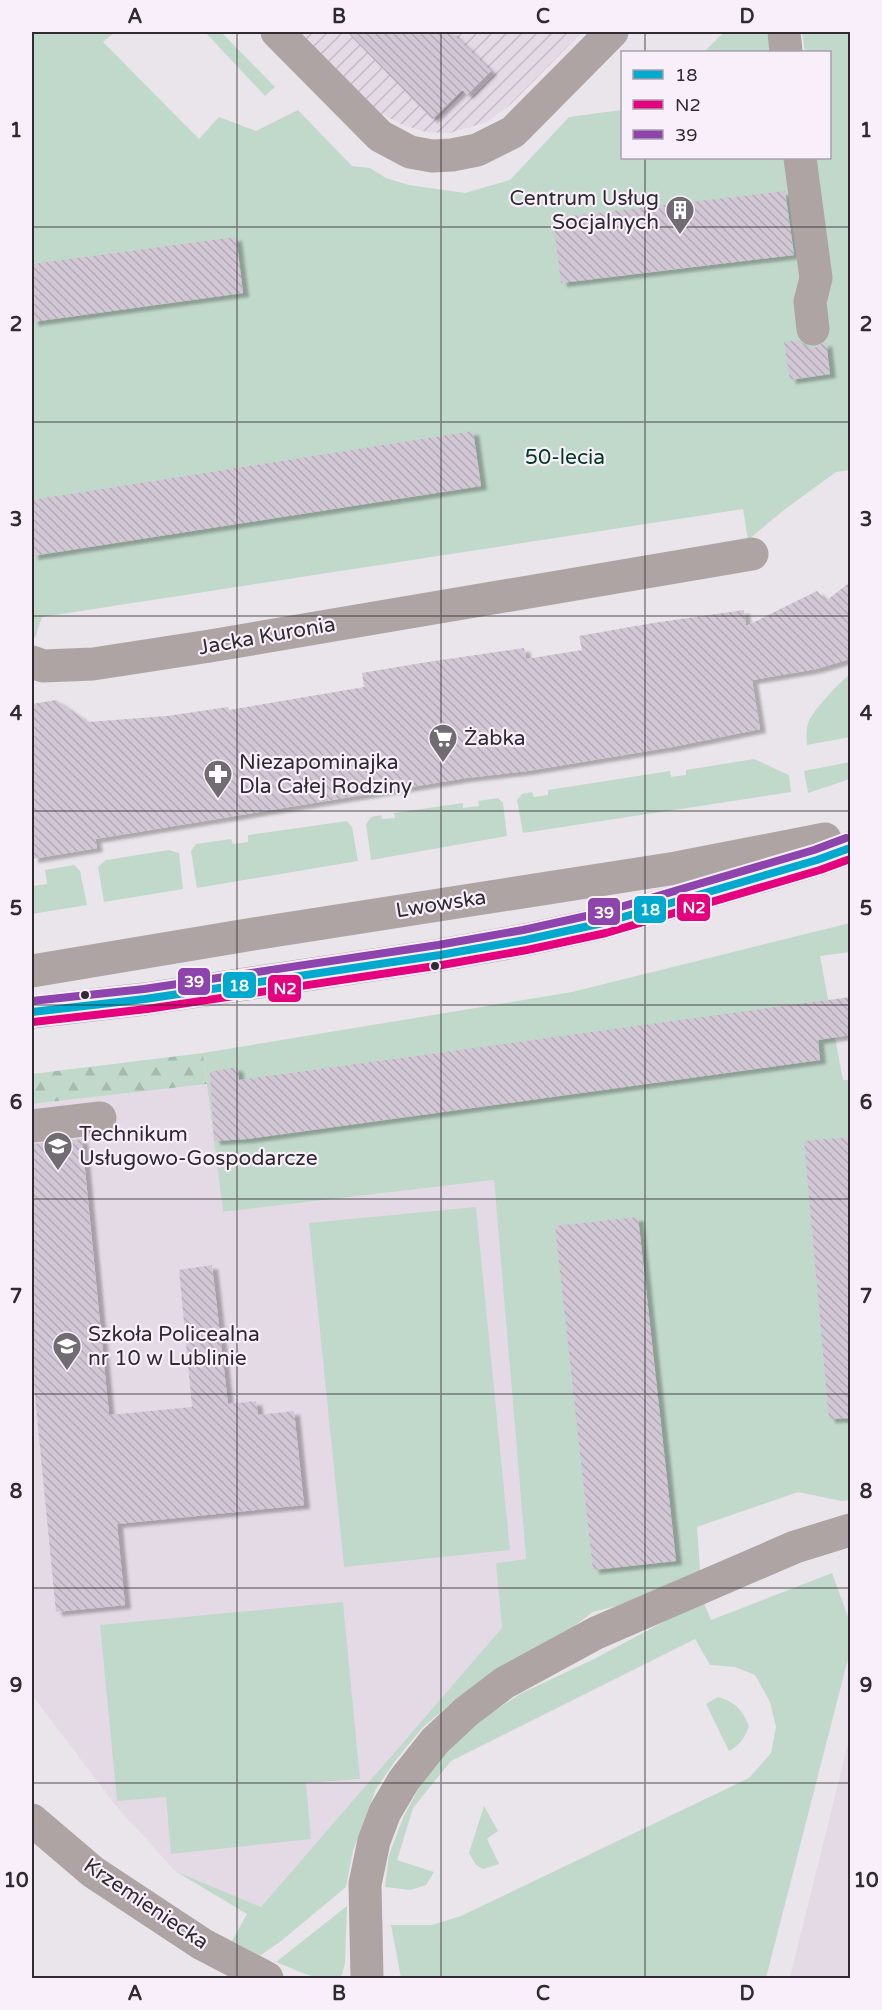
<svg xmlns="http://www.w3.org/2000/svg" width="882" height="2010" viewBox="0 0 882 2010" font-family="'Varela Round',sans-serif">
  <defs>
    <pattern id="industrial-furrows" width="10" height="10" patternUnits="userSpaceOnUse" patternTransform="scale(1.5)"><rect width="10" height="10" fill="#e4dae6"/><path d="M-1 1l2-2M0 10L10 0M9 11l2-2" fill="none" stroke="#c4bbc6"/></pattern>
    <pattern id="forest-firs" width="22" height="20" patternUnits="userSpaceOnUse" patternTransform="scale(1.5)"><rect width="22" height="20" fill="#c1d9ca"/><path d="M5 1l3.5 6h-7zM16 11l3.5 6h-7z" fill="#a6baae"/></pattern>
    <pattern id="building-back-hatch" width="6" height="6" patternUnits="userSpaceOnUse" patternTransform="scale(1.5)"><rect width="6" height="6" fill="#d2c7d4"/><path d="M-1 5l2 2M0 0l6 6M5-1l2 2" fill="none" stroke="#b5abb6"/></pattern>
    <filter id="shadow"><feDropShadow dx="6" dy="4" stdDeviation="1.5" flood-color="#0004"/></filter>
  </defs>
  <rect width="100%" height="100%" fill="#eae5ea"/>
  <path fill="#e4dae6" d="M207,1084L223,1212L494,1180L525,1549L526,1559L496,1563L503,1628L261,1908L175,1871L116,1806L32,1695V1104Z
    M850,1735V1978H790Z"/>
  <path fill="url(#industrial-furrows)" d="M300,32H582L511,104L487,122L450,133L426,132L403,125L378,112Z"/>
  <path fill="#c1d9ca" d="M32,32H115L103,42L199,139L219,117L256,131L298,110L352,166L370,168L386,178L409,185L465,193L510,180L569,117L622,110V158H830V52H805L802,32H850V470L836,472L784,510L748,540L743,509L42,617L35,638L32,637Z
    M205,32H221L275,87L265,96Z
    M724,32H773L776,52H704Z
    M850,674V737L807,745C806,736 806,724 811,717C820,703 838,684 850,674Z
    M754,759L789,775L791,792L523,833L517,800L522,794L532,792L534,797L548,795V790L670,771L671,777L686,775V770Z
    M850,762V779L808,793L804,771Z
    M498,798L503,803L507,836L371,860L366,824L371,817L381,815L382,819L395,818L394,813L463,803V808L479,806L478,801Z
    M347,821L352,827L358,861L197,888L191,851L196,844L231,839L233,844L248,842V835Z
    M169,850L179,853L183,889L104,902L98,867L106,860Z
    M74,865L80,871L87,905L32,914V886L47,884L45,870Z
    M850,923V952L820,956L843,1080H850V1500L842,1501L798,1492L697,1527L701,1584L593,1612L565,1633L501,1667L454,1701L423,1727L395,1761L376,1789L353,1851L346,1887L281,1941L261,1955L254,1953L232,1941L247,1914L175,1871L261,1907L502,1628L496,1563L526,1559L494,1180L223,1212L203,1053L572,992Z
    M476,1207L510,1550L344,1567L309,1223Z
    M832,1573L850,1622V1651L766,1978H401L391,1925H432L461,1916L749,1778L771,1753L776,1727L770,1702L755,1675L735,1667L710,1665L695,1639L451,1761L413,1808L397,1860L434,1872L426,1885L410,1890L385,1887L389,1855L403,1818L419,1788L436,1764L462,1737L485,1717L520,1694L594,1659L703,1601L711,1620Z
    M343,1602L360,1779L306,1783L311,1839L171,1854L166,1797L117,1801L100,1625Z
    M718,1697C735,1702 742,1709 749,1726C745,1738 740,1745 729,1751L706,1704Z
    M484,1806L498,1831L487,1839L499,1864L483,1869L476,1865L469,1853Z
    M347,1906L345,1963L342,1975C323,1986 295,1969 276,1962Z"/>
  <path fill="url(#forest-firs)" d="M203,1053L207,1084L32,1104V1074Z"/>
  <path fill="url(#building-back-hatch)" filter="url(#shadow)" d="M347,32H451L491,71L467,95L462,90L432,119Z
    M785,191L794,255L561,283L553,218Z
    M236,237L243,293L32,322V264Z
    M798,340L805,346L814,348L826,342L830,374L790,380L784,342Z
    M473,431L481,486L32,556V500Z
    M850,582V659L816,669L752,680L760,729L672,747L527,771L466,778L95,839L97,848L32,859V704L56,700L88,722L167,716L228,707L229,710L364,687L362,673L421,663L524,648L526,659L582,650L579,636L653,623L744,610L746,626L817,591L826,601Z
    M850,997V1035L818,1040L820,1060L247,1139L214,1141L210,1072L237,1067L239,1080Z
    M850,1137V1418L829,1419L804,1141Z
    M82,1139L109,1415L192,1407L179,1270L212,1265L228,1404L256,1401L258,1415L294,1411L304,1505L117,1524L125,1605L56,1612L32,1365V1144Z
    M638,1217L676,1561L593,1570L555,1226Z"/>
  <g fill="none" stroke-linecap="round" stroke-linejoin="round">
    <path stroke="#aea4a4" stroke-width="33" d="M277,32L380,136L410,152L432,156L452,155L477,150L513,132L612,32
      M784,32L786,52
      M800,158L816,278L810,302L813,329
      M32,662L43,666L93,664L210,646L752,554
      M32,971L253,934L676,868L825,839
      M32,1012L145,999L440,955L525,940L603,923L817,860L850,848
      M32,1126L100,1118
      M32,1820L93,1872L202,1944L267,1978
      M367,1978L365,1884L374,1841L385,1812L404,1780L435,1741L466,1712L504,1683L596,1633L795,1547L850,1530"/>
    <g stroke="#f8effb" stroke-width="12">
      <path id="bus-1" d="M32,1012L145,999L440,955L525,940L603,923L817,860L850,848"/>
    </g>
    <g stroke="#f8effb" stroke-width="12">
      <path id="bus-2" d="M33,1022L147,1009L442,965L527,950L606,933L820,870L850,859"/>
    </g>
    <g stroke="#f8effb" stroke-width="12">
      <path id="bus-3" d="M32,1001L144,989L438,945L523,930L600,913L814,850L846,838"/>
    </g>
    <use href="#bus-1" stroke="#00a9ce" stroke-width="8"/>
    <use href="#bus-2" stroke="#e5007d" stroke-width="8"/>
    <use href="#bus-3" stroke="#8e44ad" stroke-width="8"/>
  </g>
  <path fill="none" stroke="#2f2b30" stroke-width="1.5" stroke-opacity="0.55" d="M237,32V1978M441,32V1978M645,32V52M645,158V1978M32,227H850M32,422H850M32,616H850M32,811H850M32,1005H850M32,1199H850M32,1394H850M32,1588H850M32,1783H850"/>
  <defs>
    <g id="building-pin" transform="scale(1.5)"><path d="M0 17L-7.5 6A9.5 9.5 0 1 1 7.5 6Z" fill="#706c71" stroke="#f8effb"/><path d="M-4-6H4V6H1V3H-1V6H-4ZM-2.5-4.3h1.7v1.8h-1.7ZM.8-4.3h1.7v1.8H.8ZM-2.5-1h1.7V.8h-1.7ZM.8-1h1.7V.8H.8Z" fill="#fff"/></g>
    <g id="supermarket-pin" transform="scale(1.5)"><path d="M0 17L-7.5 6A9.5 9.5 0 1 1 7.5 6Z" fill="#706c71" stroke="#f8effb"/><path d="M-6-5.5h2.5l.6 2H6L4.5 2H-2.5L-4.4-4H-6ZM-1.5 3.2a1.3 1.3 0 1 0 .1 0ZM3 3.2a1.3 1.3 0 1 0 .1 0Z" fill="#fff"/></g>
    <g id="pharmacy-pin" transform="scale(1.5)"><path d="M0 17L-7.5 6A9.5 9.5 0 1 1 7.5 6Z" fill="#706c71" stroke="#f8effb"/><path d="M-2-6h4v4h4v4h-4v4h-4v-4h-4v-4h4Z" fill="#fff"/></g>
    <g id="school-pin" transform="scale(1.5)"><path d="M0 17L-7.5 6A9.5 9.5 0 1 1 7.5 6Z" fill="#706c71" stroke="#f8effb"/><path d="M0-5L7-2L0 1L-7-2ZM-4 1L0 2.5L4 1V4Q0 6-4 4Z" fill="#fff"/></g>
    <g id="university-pin" transform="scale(1.5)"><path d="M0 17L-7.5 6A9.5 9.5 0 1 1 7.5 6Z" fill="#706c71" stroke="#f8effb"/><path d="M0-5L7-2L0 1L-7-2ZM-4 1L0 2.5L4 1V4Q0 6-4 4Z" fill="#fff"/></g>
  </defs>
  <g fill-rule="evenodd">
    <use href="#building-pin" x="680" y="210"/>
    <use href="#supermarket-pin" x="443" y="738"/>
    <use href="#pharmacy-pin" x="218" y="774"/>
    <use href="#school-pin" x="58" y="1146"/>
    <use href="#university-pin" x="67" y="1346"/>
  </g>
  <g fill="#2f2b30" stroke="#f8effb" stroke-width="2">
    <circle cx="435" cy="966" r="5"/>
    <circle cx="85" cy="995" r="5"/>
  </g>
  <g text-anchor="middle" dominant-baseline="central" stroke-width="4.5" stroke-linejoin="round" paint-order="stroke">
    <g font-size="21" fill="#2f2b30" stroke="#f8effb" text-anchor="start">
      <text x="659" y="198" text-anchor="end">Centrum Usług<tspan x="659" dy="24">Socjalnych</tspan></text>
      <text x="464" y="738">Żabka</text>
      <text x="239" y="762">Niezapominajka<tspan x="239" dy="24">Dla Całej Rodziny</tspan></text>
      <text x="79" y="1134">Technikum<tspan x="79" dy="24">Usługowo-Gospodarcze</tspan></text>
      <text x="88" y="1334">Szkoła Policealna<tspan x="88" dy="24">nr 10 w Lublinie</tspan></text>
    </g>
    <g font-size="21" fill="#003b1f" stroke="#f8effb">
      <text x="565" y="457">50-lecia</text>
    </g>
    <g font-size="21" fill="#2f2b30" stroke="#f8effb">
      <text transform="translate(267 636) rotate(-10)">Jacka Kuronia</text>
      <text transform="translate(441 904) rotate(-9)">Lwowska</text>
      <text transform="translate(146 1904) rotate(34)">Krzemieniecka</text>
    </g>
  </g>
  <g stroke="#f8effb" stroke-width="2">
    <rect x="676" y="893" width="35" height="29" rx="6" fill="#e5007d"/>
    <rect x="633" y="895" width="34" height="29" rx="6" fill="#00a9ce"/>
    <rect x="587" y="897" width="34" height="29" rx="6" fill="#8e44ad"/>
    <rect x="177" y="967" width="34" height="29" rx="6" fill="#8e44ad"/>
    <rect x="222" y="971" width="35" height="28" rx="6" fill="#00a9ce"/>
    <rect x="267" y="974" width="35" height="29" rx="6" fill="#e5007d"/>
  </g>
  <g font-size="16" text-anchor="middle" font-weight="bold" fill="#fff">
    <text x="694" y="913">N2</text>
    <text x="650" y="915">18</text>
    <text x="604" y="918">39</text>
    <text x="194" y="987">39</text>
    <text x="239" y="991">18</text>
    <text x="285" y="994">N2</text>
  </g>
  <rect width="882" height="2010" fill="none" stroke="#f8effb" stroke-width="66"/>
  <rect x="621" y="51" width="210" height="108" fill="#f8effb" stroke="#a8a1aa" stroke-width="1.5"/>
  <rect x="633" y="70" width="30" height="9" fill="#00a9ce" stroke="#a8a1aa" stroke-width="1.5"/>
  <text x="675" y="81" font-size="18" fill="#2f2b30">18</text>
  <rect x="633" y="100" width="30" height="9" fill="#e5007d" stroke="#a8a1aa" stroke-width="1.5"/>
  <text x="675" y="111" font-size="18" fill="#2f2b30">N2</text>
  <rect x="633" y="130" width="30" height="9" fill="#8e44ad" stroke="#a8a1aa" stroke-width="1.5"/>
  <text x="675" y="141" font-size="18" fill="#2f2b30">39</text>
  <rect x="33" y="33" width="816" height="1944" fill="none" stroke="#2f2b30" stroke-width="2"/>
  <g font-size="20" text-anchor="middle" font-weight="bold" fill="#2f2b30">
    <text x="135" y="23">A</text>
    <text x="339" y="23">B</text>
    <text x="543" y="23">C</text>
    <text x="747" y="23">D</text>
    <text x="16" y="137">1</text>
    <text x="866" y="137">1</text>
    <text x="16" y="331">2</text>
    <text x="866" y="331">2</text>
    <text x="16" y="526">3</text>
    <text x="866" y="526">3</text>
    <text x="16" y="720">4</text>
    <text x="866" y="720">4</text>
    <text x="16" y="915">5</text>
    <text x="866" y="915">5</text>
    <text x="16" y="1109">6</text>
    <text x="866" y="1109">6</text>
    <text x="16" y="1303">7</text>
    <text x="866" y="1303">7</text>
    <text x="16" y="1498">8</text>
    <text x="866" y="1498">8</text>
    <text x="16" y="1692">9</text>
    <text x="866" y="1692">9</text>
    <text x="16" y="1887">10</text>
    <text x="866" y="1887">10</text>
    <text x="135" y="2000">A</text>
    <text x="339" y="2000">B</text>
    <text x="543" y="2000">C</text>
    <text x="747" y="2000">D</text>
  </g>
</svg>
